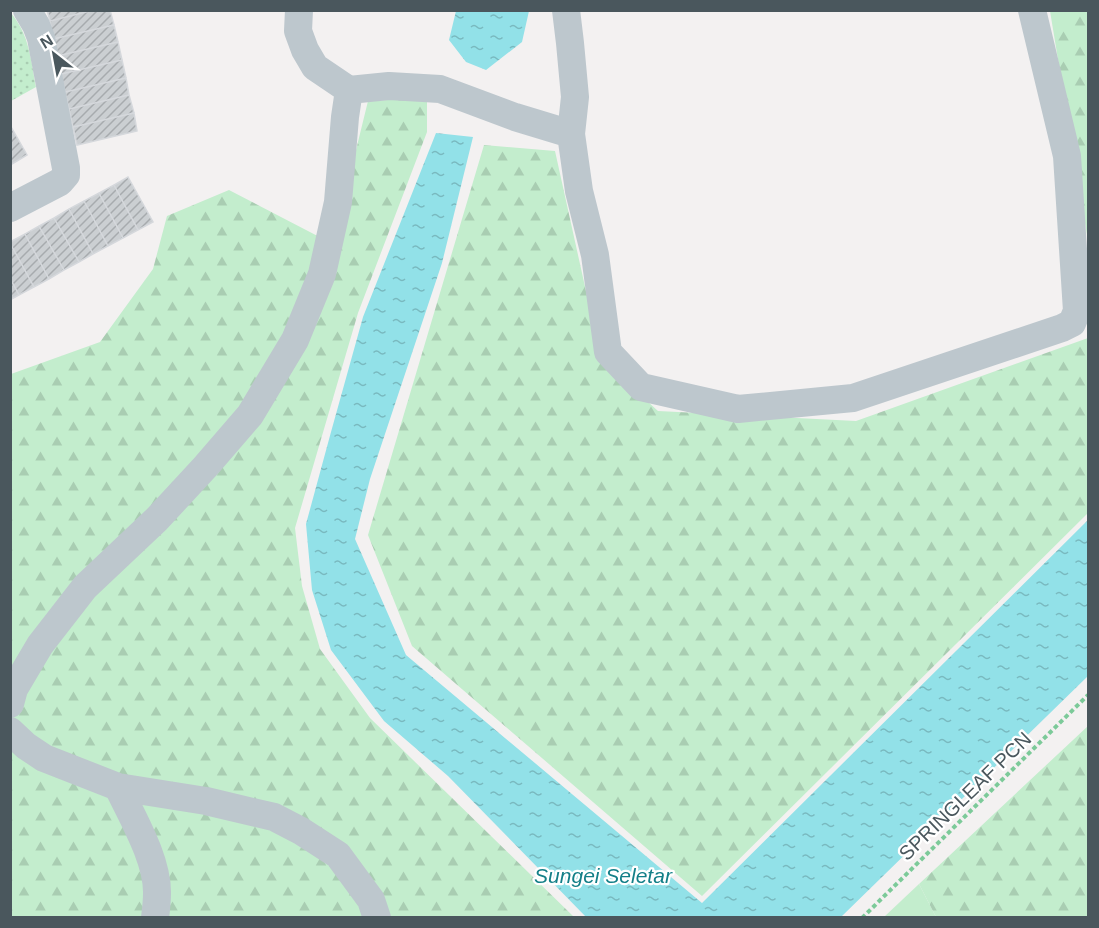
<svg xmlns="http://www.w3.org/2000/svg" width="1099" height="928" viewBox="0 0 1099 928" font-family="Helvetica,sans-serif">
  <defs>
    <pattern id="forest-firs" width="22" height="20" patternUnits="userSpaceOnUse" patternTransform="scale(1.5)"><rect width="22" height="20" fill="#c3edcd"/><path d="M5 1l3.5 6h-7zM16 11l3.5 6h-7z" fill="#a9cdb2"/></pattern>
    <pattern id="park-dots" width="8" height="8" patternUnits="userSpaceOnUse" patternTransform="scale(1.5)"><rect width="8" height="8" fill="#c3edcd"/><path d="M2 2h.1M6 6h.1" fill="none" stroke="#a9cdb2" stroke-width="1.8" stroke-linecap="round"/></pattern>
    <pattern id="water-ripples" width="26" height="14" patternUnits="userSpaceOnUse" patternTransform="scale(1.5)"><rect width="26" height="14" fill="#92e1e8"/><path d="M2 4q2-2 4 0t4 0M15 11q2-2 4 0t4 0" fill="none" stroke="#79b9bf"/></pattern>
    <pattern id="building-hatch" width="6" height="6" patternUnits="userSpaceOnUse" patternTransform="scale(1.5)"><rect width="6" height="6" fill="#cbcfd2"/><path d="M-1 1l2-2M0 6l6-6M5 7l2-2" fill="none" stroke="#a7abae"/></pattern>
  </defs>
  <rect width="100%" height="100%" fill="#f3f1f1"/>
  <path fill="#c3edcd" d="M919,884L936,917H884Z"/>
  <path fill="url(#forest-firs)" d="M1050,11H1088V241Z
    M427,98V132L358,313L295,528L302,586L320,649L370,718L574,917L11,918V374L100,342L153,269L167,216L229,190L333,244L368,101Z
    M484,145L555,151L601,359L658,411L856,421L1088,338V513L702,896L412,646L368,535Z
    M1088,726V917H936L919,884Z"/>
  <path fill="url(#park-dots)" d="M10,12C29,33 31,60 36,87L11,101Z"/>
  <path fill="url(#water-ripples)" d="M456,11H529L522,42L486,70L466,62L449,40Z
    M436,133L473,137L442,263L370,479L355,539L406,655L702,903L1088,520V676L841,917H586L448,776L384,721L331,650L312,590L306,524L331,432L363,317Z"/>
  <path fill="url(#building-hatch)" stroke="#d5d8dc" stroke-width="1.5" d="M47,10H94L50,21Z
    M94,10H110L114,25L53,39L50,21Z
    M114,25L118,42L57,56L53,39Z
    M118,42L122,60L61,74L57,56Z
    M122,60L126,78L65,92L61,74Z
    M126,78L129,95L69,109L65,92Z
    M129,95L134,113L73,127L69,109Z
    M134,113L137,131L77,145L73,127Z
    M10,125L27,155L12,164L10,162Z
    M128,177L153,222L138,230L114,185Z
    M114,185L138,230L123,238L99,193Z
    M99,193L123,238L108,246L84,201Z
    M84,201L108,246L93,254L69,209Z
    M69,209L93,254L79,262L54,218Z
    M54,218L79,262L64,270L39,226Z
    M39,226L64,270L49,279L25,234Z
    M25,234L49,279L34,287L10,243V242Z
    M10,243L34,287L19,295L10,278Z
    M10,278L19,295L10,300Z"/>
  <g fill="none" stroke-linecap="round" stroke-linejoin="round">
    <path stroke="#7cca99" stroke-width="4" stroke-dasharray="4.5 3" stroke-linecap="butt" d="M862,918L1088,695"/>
    <path stroke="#bdc7cd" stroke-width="28" d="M299,10L298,31L305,50L315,67L349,90L389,86L440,89L515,117L571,134
      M566,10L570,43L575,97L571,134L579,191L595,255L608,352L641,387L738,409L853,398L1062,328L1072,323L1077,311L1067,156L1032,10
      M10,208L60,182L66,175V168L41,38L36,25L27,10
      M10,704L14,689L40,645L85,587L157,519L206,466L250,415L295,340L322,274L338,202L345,117L349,90
      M10,731L26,746L44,758L118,787L206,801L274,817L301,831L338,855L371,900L377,918
      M118,787C132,817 158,860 157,894C157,902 156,910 155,918"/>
  </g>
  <g text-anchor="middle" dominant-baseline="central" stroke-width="4.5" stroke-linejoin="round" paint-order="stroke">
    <g font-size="20" fill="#4a575d" stroke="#fff">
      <text transform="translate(965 796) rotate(-44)">SPRINGLEAF PCN</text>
    </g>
    <g font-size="21" font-style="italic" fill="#137f88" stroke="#fff">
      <text x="603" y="875">Sungei Seletar</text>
    </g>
  </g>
  <rect width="1099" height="928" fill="none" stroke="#4a575d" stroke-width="24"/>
  <g transform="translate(54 54) rotate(329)" stroke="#ffffff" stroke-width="4.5" paint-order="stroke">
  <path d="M0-4.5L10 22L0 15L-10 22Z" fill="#4a575d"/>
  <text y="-9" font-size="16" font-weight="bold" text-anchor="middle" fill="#4a575d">N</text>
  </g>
</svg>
